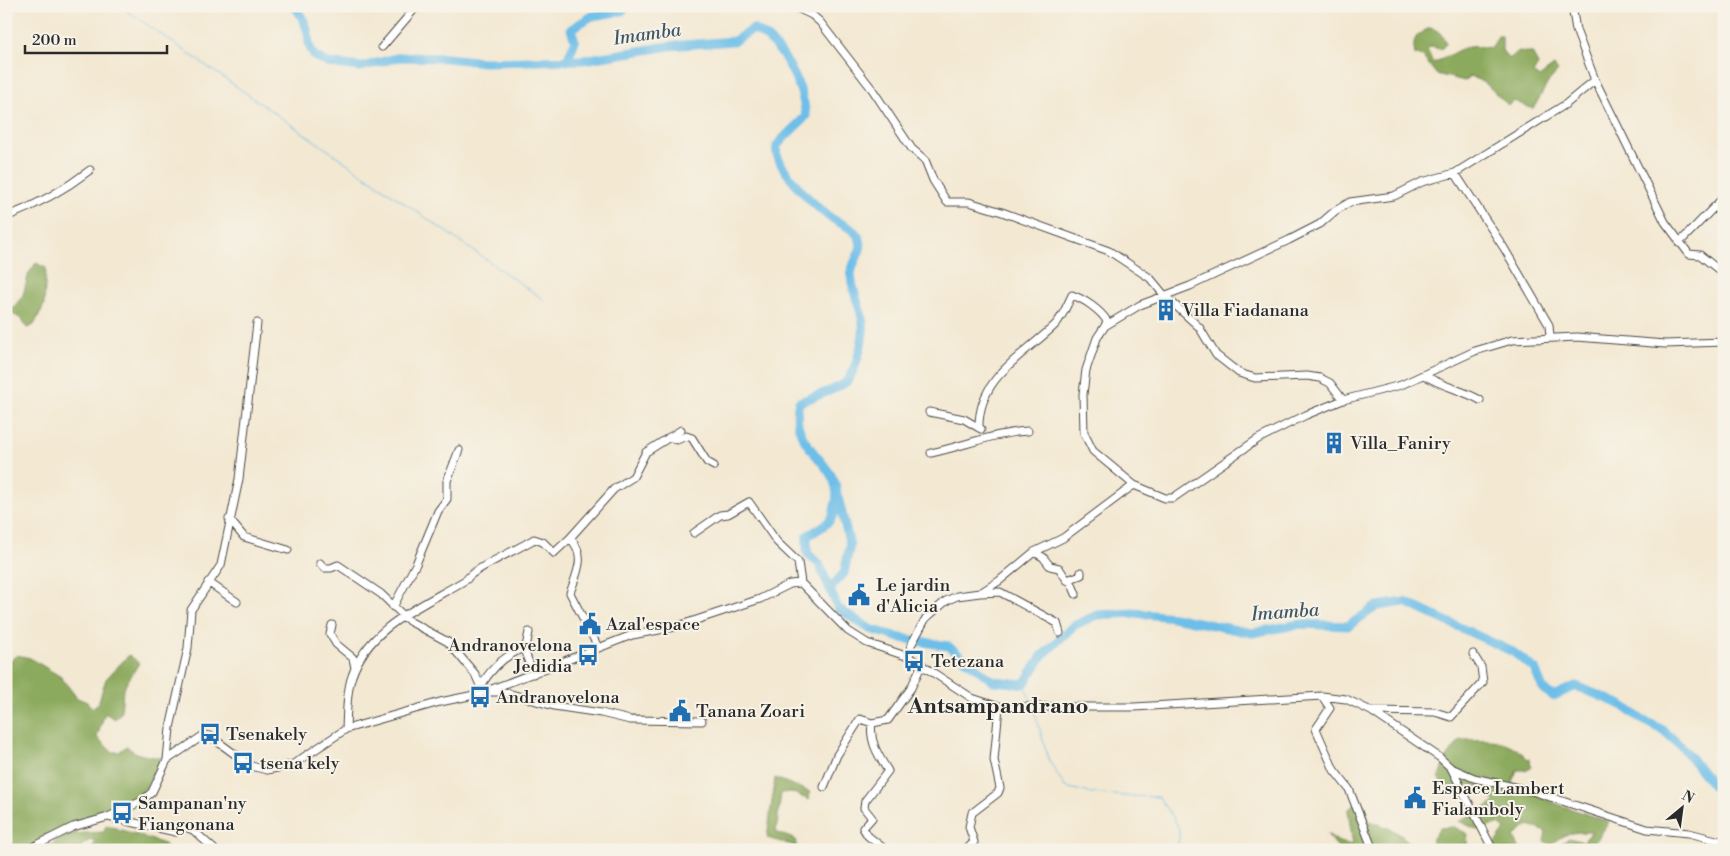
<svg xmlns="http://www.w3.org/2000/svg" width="1730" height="856" viewBox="0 0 1730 856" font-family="'Libre Bodoni',serif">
  <rect width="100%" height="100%" fill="#f7f3e8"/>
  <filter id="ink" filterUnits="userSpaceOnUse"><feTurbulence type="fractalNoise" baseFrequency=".02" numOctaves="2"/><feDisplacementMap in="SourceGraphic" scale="10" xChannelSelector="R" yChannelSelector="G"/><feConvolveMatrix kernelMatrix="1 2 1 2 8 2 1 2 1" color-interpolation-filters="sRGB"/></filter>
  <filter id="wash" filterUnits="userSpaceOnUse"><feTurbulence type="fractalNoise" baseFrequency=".0096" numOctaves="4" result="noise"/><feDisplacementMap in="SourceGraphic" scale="20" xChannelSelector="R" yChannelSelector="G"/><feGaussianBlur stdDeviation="1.12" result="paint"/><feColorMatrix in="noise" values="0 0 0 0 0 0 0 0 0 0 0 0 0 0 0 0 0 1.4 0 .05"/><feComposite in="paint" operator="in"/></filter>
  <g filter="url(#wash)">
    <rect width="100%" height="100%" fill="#f3e8d2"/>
    <path fill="#8caa5d" stroke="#5c6a44" d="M1430,28C1440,30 1443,36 1446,44L1441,49L1432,47L1427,49L1433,63C1461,52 1458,43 1492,48L1498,36H1502V50L1508,59L1519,51L1532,53L1538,64L1533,74L1539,77L1554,66L1558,71L1549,81L1533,109L1514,101L1508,105L1486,84L1471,76L1465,81L1436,74L1423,57L1415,55C1412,39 1415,35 1430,28Z
      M36,263L46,268L44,305L34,325L27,328L23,320L10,312L23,295L29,273Z
      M17,655L30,658L61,677L77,698L87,702L92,708L98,704L106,679L129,655L139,663L123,689L121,713L115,719L105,713L97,737L112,752H119L127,746C135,756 150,756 161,758L145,789L136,798L24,850H6V664Z
      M1460,740C1491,740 1505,736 1528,759H1530L1531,768L1527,770H1517L1512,782C1522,790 1538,789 1546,800L1609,822L1590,850H1553L1569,838L1583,842L1592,832C1574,832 1564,832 1551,845L1544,841L1546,832L1529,825L1514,836L1520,850H1491L1505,829L1499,824L1487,826L1478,830L1459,821L1496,802C1477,785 1474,783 1449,787L1438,778L1448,756Z
      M775,778L810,792L809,800L791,792L781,793L776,832L796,840V846L767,838Z
      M1358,801L1365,805L1368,821C1385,825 1406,834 1414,850H1340L1327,834L1339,842L1353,845L1348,810Z
      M106,825L165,844L167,850H91L96,841L90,840L83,844L80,850H41L70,834L104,832Z
      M1454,827L1468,834L1467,845L1471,850H1436L1432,840L1440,828Z"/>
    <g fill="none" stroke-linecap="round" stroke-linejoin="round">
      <path stroke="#6dbee8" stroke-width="1" d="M120,6L543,299
        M1024,684L1032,704
        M1034,710L1049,760L1065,787L1091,793L1124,796L1159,797C1171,818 1187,826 1175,850"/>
      <path stroke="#6dbee8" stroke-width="9" d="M295,6L304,21L308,32L309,45L314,56L328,63L361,67L400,57L447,58L483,62L583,60L670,46L734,41L753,29C782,42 803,85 806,116C800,123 780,140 777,146C771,163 814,205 827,215C836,223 851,225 858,236C867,249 851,261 851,275C852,291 861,307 863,323C865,336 856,370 847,381C840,389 810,398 799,402C786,452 848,463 835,506C834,509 834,514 832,517C828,525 815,531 807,536V553L819,564L838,608L870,629L901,638L948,646L993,681L1024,684L1042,656L1075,625L1097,615L1134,613L1173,617L1252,633L1301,624L1348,626L1377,606L1405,602L1513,652L1535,669L1543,689L1553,696L1576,686L1622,705L1641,719L1663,730L1682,747L1724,799
        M567,61L575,41L571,29L592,16L622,11L627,6
        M830,589L844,573L850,545L838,497"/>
    </g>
  </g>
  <g filter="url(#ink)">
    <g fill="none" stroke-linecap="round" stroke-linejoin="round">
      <g stroke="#494744" stroke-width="9">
        <path id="minor" d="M793,6L812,15L820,22L872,89L912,149L925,160L933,180L947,202H969L1002,212L1109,251L1150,278L1165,296L1199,327L1216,355L1239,373L1255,378L1307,376L1320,378L1330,383L1343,400
          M1572,6L1576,30L1595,80L1665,222L1689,254L1700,255L1724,274
          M382,47L417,6
          M1455,173L1504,248L1549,325L1550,337
          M6,217C37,205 64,190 90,170
          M1679,243L1724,197
          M1424,375C1441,386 1462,390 1480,400
          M929,412L964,419L981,429
          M979,428C978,377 1023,356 1055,325C1062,318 1067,305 1072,295C1084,299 1100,310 1107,321L1105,326
          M669,437L677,440L686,436L692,438L707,462L714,466
          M931,453C964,446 994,433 1028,431
          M1134,485L1093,451L1084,433L1083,394L1086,370L1097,338L1105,326L1140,305L1190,286L1289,240L1320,224L1335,211L1350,202L1394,196L1422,182L1455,173L1566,104L1595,80
          M229,519L244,537L288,550
          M694,533L720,515L728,514L749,502L777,542L798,562L801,583
          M1034,552L1043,557L1050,566L1059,568L1067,580L1081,575V572
          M320,563L324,568H331L338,565L381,594L409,621L448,642L475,674L483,692H504L554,706L601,713L630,720L702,721
          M1067,580L1071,582L1076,594
          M208,582L237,602
          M980,593L1000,592L1057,623L1060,633
          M393,607L416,564L438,511L447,499V481L459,450
          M332,625L330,634L336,644L353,658L355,668
          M529,632L525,652L533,674
          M598,647L570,593C577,572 587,556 570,538L614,489L633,477L646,452L681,430
          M909,657L911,645L926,618L946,601L957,596L980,593L999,581L1034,552L1063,538L1131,487L1134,485L1165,498H1173L1258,439L1306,415L1343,400L1401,385L1475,351L1512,340L1577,337L1665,344L1724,342
          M481,686C491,668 506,655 525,647
          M1322,696L1330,708L1316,729L1334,770L1349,789L1373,850
          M1371,711L1435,712L1451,717L1483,682L1481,667L1473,654
          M872,723C869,741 878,755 888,771L865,801L864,808L872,818L863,828L868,836L882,847
          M346,729C347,713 346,692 352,676C369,625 425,605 467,579C471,570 521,548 534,539L543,542L554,553L570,538
          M167,760L170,728L188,648L191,610L221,565L239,479L257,323
          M1451,768L1493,850
          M824,787L837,755L860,719L872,723L888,720L911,688L922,664
          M108,817L176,832L185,827L193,830L215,850
          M27,850L73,827L108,817L142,801L152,792L167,760L204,735L210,736L251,766L267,770L292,765L346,729L440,702L479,694L632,635L675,627L760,599L790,584L801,583L848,631L867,643L909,657L972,698L999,707H1134L1322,696L1346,699L1371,711L1439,757L1451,768L1474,778L1532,791L1647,829L1689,833L1724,842
          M966,850L974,842L969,827L972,813L998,793L1000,788L994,760L999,707"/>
      </g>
      <use href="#minor" stroke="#fff" stroke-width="7"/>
    </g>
  </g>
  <defs>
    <g id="building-bare" transform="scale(1.725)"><path d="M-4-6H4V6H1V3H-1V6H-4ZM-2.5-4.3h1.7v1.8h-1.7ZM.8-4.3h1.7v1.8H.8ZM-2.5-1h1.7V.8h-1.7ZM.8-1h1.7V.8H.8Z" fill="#1f6fb2" stroke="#f7f3e8" stroke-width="2.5" paint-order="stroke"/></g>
    <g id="civic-bare" transform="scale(1.725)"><path d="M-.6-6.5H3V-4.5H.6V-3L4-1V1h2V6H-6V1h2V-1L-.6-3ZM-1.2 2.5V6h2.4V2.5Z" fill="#1f6fb2" stroke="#f7f3e8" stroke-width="2.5" paint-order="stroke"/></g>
    <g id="bus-bare" transform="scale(1.725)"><path d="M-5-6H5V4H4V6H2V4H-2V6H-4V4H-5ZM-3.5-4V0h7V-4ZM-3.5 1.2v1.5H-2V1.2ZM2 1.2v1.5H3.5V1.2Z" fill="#1f6fb2" stroke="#f7f3e8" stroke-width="2.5" paint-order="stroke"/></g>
  </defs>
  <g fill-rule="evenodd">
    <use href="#building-bare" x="1166" y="310"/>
    <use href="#building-bare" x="1334" y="443"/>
    <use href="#civic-bare" x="859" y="595"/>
    <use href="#civic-bare" x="590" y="624"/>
    <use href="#bus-bare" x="588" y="655"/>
    <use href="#bus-bare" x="914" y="661"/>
    <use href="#bus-bare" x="480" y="697"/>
    <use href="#civic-bare" x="680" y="711"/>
    <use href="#bus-bare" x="210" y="734"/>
    <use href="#bus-bare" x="243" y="763"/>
    <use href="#civic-bare" x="1415" y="798"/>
    <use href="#bus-bare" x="122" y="813"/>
  </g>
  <g text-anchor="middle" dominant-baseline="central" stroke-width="4" stroke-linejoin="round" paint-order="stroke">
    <g font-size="18" fill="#2b2b2b" stroke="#f7f3e8" text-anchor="start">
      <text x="1182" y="310">Villa Fiadanana</text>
      <text x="1350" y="443">Villa_Faniry</text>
      <text x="876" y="585">Le jardin<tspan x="876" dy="21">d'Alicia</tspan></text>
      <text x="606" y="624">Azal'espace</text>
      <text x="572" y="645" text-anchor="end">Andranovelona<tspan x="572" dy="21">Jedidia</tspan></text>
      <text x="931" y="661">Tetezana</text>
      <text x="496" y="697">Andranovelona</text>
      <text x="696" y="711">Tanana Zoari</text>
      <text x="226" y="734">Tsenakely</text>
      <text x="260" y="763">tsena kely</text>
      <text x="1432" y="788">Espace Lambert<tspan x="1432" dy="21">Fialamboly</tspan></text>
      <text x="138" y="803">Sampanan'ny<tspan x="138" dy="21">Fiangonana</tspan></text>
    </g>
    <g font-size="19" font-style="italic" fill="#3f5764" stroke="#f7f3e8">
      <text transform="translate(647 34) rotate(-8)">Imamba</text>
      <text transform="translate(1285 612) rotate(-4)">Imamba</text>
    </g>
    <g font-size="22" font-weight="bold" fill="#2b2b2b" stroke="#f7f3e8">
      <text x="998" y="706">Antsampandrano</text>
    </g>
  </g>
  <rect width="1730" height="856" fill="none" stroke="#f7f3e8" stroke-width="25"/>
  <g transform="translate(1682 808) rotate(29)" stroke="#f7f3e8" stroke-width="4" paint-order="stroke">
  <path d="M0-4L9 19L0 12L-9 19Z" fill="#2b2b2b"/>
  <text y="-8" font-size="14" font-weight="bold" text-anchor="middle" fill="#2b2b2b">N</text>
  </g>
  <path d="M25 45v8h142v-8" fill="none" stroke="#2b2b2b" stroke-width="2.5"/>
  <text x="32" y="45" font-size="15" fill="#2b2b2b" stroke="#f7f3e8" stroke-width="4" paint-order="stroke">200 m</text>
</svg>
